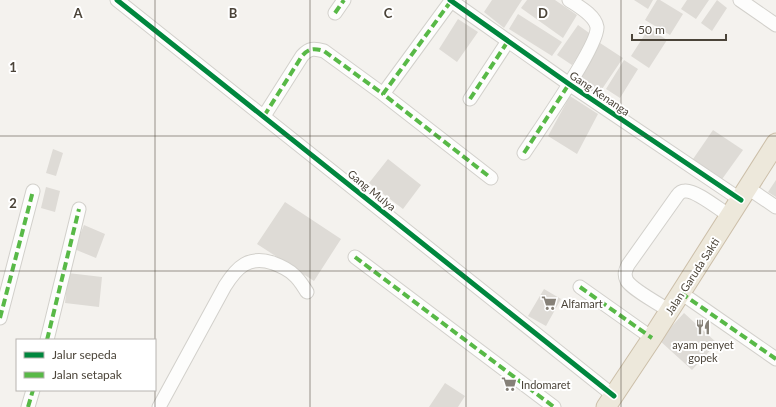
<svg xmlns="http://www.w3.org/2000/svg" width="776" height="407" viewBox="0 0 776 407" font-family="Lato,sans-serif">
  <rect width="100%" height="100%" fill="#f4f2ee"/>
  <path fill="#dedbd6" d="M492,0H522L504,28L484,12Z
    M527,0H555L577,15L563,38L521,8Z
    M634,0H653L648,9Z
    M657,0H660L683,14L670,35L645,20Z
    M687,0H709L696,19L681,9Z
    M717,0L727,8L712,31L701,23Z
    M518,14L562,42L552,56L509,29Z
    M458,19L478,32L457,62L439,49Z
    M578,25L592,35L572,65L557,55Z
    M649,28L667,40L649,68L631,56Z
    M600,43L623,58L598,95L575,80Z
    M624,60L638,69L620,98L606,89Z
    M570,96L598,114L577,154L548,136Z
    M713,130L743,150L720,182L691,162Z
    M53,149L63,153L56,176L46,173Z
    M388,159L421,185L403,209L369,183Z
    M776,180V197L768,192Z
    M46,187L60,191L55,212L41,208Z
    M285,202L341,239L314,281L257,244Z
    M84,225L105,234L96,258L74,249Z
    M68,273L102,277L99,307L65,303Z
    M544,289L561,299L546,326L528,316Z
    M684,313L717,343L692,370L659,340Z
    M445,383L465,396L458,407H429Z"/>
  <g fill="none" stroke-linecap="round" stroke-linejoin="round">
    <g stroke="#d2d0cb" stroke-width="15">
      <path id="minor" d="M117,0L614,396
        M450,0L569,84L741,200
        M740,0L776,25
        M451,1L383,94L491,178
        M335,13L344,0
        M470,99L508,41
        M264,116L302,56C309,48 314,48 324,51L383,94
        M524,153C537,133 599,45 597,27C595,15 578,6 569,0
        M748,188L776,207
        M355,257L554,407
        M580,287L652,338
        M681,293L776,359
        M670,311C659,304 633,290 627,281C624,275 625,271 628,265L677,196C679,193 681,191 685,191C696,190 720,210 730,216
        M0,318L33,191
        M47,340L79,209
        M28,407L33,390
        M159,407L225,286C237,267 249,255 273,263C281,266 288,269 294,275C299,279 303,286 307,292"/>
    </g>
    <g stroke="#ccbfa9" stroke-width="21">
      <path id="highway" d="M606,407L652,338L776,143"/>
    </g>
    <use href="#minor" stroke="#fdfdfc" stroke-width="13"/>
    <use href="#highway" stroke="#ede8db" stroke-width="19"/>
    <path stroke="#58b947" stroke-width="4" stroke-dasharray="8 4" stroke-linecap="butt" d="M451,1L383,94L491,178
      M335,13L344,0
      M470,99L508,41
      M264,116L302,56C309,48 314,48 324,51L383,94
      M524,153L569,84
      M355,257L554,407
      M580,287L652,338
      M681,293L776,359
      M0,318L33,191
      M47,340L79,209
      M28,407L33,390"/>
    <g stroke="#fff" stroke-width="8">
      <path id="cycleway" d="M117,0L614,396
        M450,0L569,84L741,200"/>
    </g>
    <use href="#cycleway" stroke="#00873e" stroke-width="5"/>
  </g>
  <path fill="none" stroke="#4b4439" stroke-width="1" stroke-opacity="0.55" d="M155,0V407M310,0V407M466,0V407M621,0V407M0,136H776M0,271H776"/>
  <defs>
    <g id="supermarket-bare" transform="scale(1.2)"><path d="M-6-5.5h2.5l.6 2H6L4.5 2H-2.5L-4.4-4H-6ZM-1.5 3.2a1.3 1.3 0 1 0 .1 0ZM3 3.2a1.3 1.3 0 1 0 .1 0Z" fill="#868178" stroke="#fff" stroke-width="2.5" paint-order="stroke"/></g>
    <g id="restaurant-bare" transform="scale(1.2)"><path d="M-5-6h1v4h1v-4h1v4h1v-4h1v5L-1.5 .5V6h-2V.5L-5-1ZM5-6V6H3V1.5H1.5Q1.5-4 5-6Z" fill="#868178" stroke="#fff" stroke-width="2.5" paint-order="stroke"/></g>
  </defs>
  <g fill-rule="evenodd">
    <use href="#supermarket-bare" x="549" y="303"/>
    <use href="#restaurant-bare" x="703" y="327"/>
    <use href="#supermarket-bare" x="509" y="384"/>
  </g>
  <g text-anchor="middle" dominant-baseline="central" stroke-width="4" stroke-linejoin="round" paint-order="stroke">
    <g font-size="11" fill="#4b4439" stroke="#fff">
      <text transform="translate(600 93) rotate(34)">Gang Kenanga</text>
      <text transform="translate(372 190) rotate(39)">Gang Mulya</text>
      <text transform="translate(692 276) rotate(-57)">Jalan Garuda Sakti</text>
    </g>
    <g font-size="11" fill="#4b4439" stroke="#fff" text-anchor="start">
      <text x="561" y="303">Alfamart</text>
      <text x="703" y="344" text-anchor="middle">ayam penyet<tspan x="703" dy="13">gopek</tspan></text>
      <text x="521" y="384">Indomaret</text>
    </g>
  </g>
  <g font-size="13" text-anchor="middle" font-weight="bold" fill="#4b4439" stroke="#fff" stroke-width="4" stroke-linejoin="round" paint-order="stroke">
    <text x="78" y="18">A</text>
    <text x="233" y="18">B</text>
    <text x="388" y="18">C</text>
    <text x="543" y="18">D</text>
    <text x="13" y="72">1</text>
    <text x="13" y="208">2</text>
  </g>
  <rect x="16" y="339" width="140" height="52" fill="#ffffff" stroke="#b7b4b0"/>
  <rect x="24" y="352" width="20" height="6" fill="#00873e" stroke="#b7b4b0"/>
  <text x="52" y="359" font-size="12" fill="#4b4439">Jalur sepeda</text>
  <rect x="24" y="372" width="20" height="6" fill="#58b947" stroke="#b7b4b0"/>
  <text x="52" y="379" font-size="12" fill="#4b4439">Jalan setapak</text>
  <path d="M632 34v6h94v-6" fill="none" stroke="#4b4439" stroke-width="2"/>
  <text x="638" y="34" font-size="12" fill="#4b4439" stroke="#ffffff" stroke-width="3" paint-order="stroke">50 m</text>
</svg>
